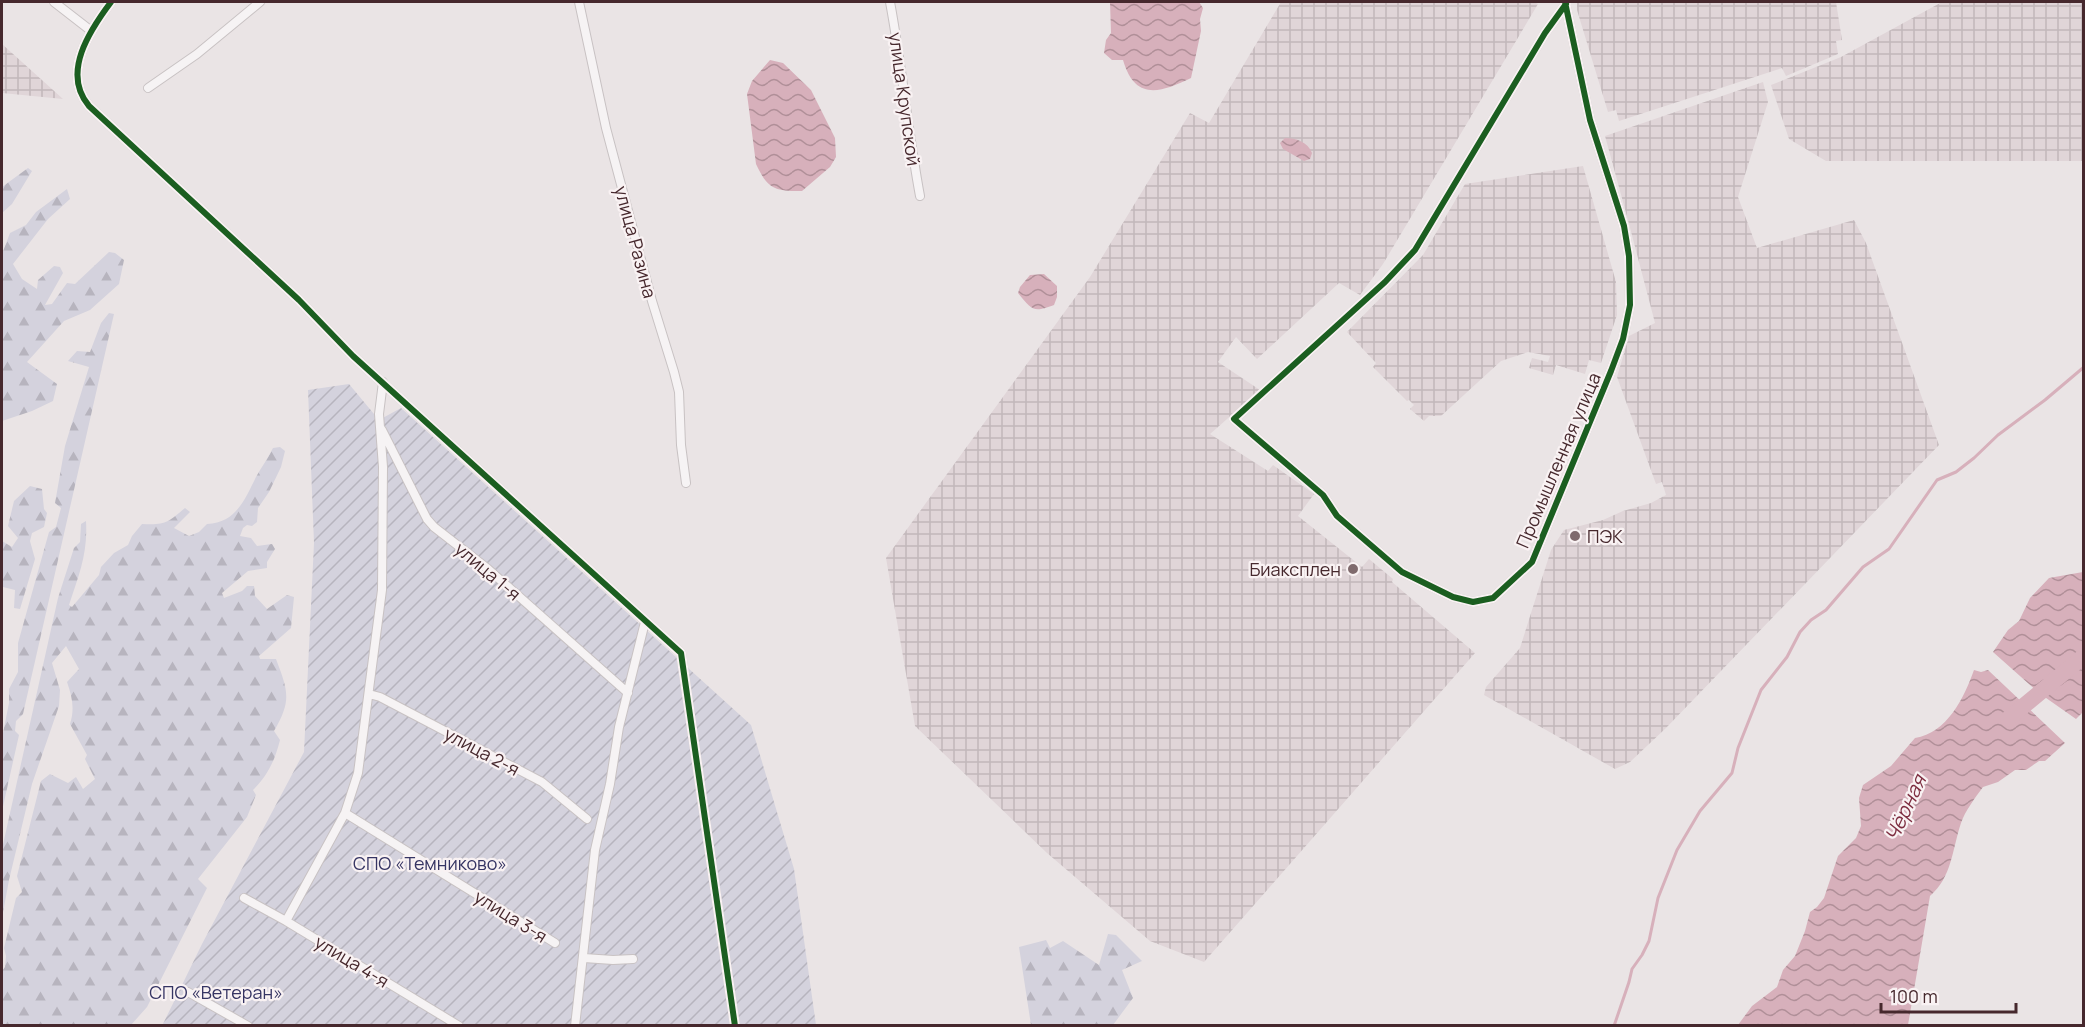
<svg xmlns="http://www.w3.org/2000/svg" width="2085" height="1027" viewBox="0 0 2085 1027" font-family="Manrope,sans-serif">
  <defs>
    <pattern id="industrial-grid" width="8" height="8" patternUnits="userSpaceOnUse" patternTransform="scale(1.5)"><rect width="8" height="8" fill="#e0d5d8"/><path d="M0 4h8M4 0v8" fill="none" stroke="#c2b7ba"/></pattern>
    <pattern id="forest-firs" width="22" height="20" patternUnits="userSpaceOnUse" patternTransform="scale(1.5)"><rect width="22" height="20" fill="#d4d2dd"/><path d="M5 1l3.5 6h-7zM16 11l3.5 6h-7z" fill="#b7b4be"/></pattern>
    <pattern id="garden-furrows" width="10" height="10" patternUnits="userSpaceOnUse" patternTransform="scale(1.5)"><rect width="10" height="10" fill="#d4d2dd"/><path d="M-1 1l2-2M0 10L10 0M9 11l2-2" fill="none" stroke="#b7b4be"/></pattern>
    <pattern id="water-waves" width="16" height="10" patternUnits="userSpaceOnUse" patternTransform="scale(1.5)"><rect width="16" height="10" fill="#d7b0bb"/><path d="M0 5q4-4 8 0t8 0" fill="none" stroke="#b08f98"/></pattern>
  </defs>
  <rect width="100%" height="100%" fill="#eae4e5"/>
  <path fill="url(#industrial-grid)" d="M1281,2H1534L1538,4L1383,264L1360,295L1339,283L1257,359L1236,337L1218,362L1260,390L1210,434L1268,471L1273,465L1314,494L1298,516L1362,567L1369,559L1393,579L1392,582L1475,653L1204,962L1150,941L1047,853L915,726L886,558L1090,277L1190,113L1209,123Z
    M1577,2H1836L1842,40L1836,41L1838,54L1786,76L1782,68L1619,121L1616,110L1608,112L1577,10Z
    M1942,2H2083V161H1826L1789,139L1771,85L1841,57Z
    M2,44L63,99L2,93Z
    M1763,82L1768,102L1738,197L1757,248L1854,220L1866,243L1939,445L1666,728L1630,762L1615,769L1484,695L1486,687L1520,648L1551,550L1564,530L1603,520L1623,511L1651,503L1666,495L1662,482L1656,484L1617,377L1629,336L1655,323L1629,224L1605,136Z
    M1583,166L1616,282L1617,315L1601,363L1589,360L1585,374L1556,365L1553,375L1529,368L1532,358L1548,362L1550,356L1528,352L1501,361L1441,416H1429L1424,421L1410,409L1414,405L1409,400L1407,401L1373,367L1376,363L1347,332L1423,255L1465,184Z"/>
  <path fill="url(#forest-firs)" d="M28,168L32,171L12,204L2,213V187Z
    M67,189L70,199L48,219L13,264L22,279L37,289L38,280L54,266L60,267L63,273L45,305L52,304L67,283L75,284L109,252L115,253L124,260L119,284L90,310L64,321L27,362L57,384L53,401L32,411L2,421V254L10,233L26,225L36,212Z
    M109,313L114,314L23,714L16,721L15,731L19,735L2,811V738L9,703V689L18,672V643L49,532L56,527L61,508L55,503L65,446L89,367L68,361L77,351L90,352L101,323Z
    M280,447L285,451L281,467L269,492L258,508L257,522L252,526L247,525L243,528L240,536L251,538L257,546L272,544L275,549L267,562V568L248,571L222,593L224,598L242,591L247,586H254L255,596L267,609L287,595L294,597L291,628L259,656L260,659H276C288,691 292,700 274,731L280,740C275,760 268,775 253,790L256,795L247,817L198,879L207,888L147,1007L131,1025H2L3,990L2,971L5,967L6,956L4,948L16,898L22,892L17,876L41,781L50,774L68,783L76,777L83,789L95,779L85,759L87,755L70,724C75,709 72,696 67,682L79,669L66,646L52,663L60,690L59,706L32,784L9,880L2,918V849L58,598L74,548L80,542L81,524L86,521C88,553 79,575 69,605L72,607L99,575L101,567L114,553L128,545L132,536L142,524C166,525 167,523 185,508L190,512L174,528L189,536L199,532L207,524C236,523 245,499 256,477C261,468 268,458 273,448Z
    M30,486L42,489L44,509L47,513L44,527L32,533L30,541L35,559L20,609L14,608L15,590L3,587L2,541L12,547L18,538L8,526L14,501Z
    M1108,934L1116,935L1142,961L1122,970L1133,998L1113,1025H1031L1019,947L1046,940L1050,948L1063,941L1099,965Z"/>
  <path fill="url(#garden-furrows)" d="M349,384L379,420L401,408L751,725L794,869L816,1025L162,1026L202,944L304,752L314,543L308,390Z"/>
  <path fill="url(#water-waves)" d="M1110,2H1199L1203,8L1200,19L1201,31L1191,78C1160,93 1135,101 1123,60H1112L1104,53L1106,40L1111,33Z
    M770,60L783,63L811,90L835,138L836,157L830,167L802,191C776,191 768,190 756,164L747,94L752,81Z
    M1285,138C1296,138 1308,142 1312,153L1310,159L1304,161L1283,149L1280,143Z
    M1044,274L1057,286V297L1054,305C1033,313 1032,310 1018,293L1020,287L1030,275Z
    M2083,572L2084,711L2076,719L2039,693L1993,652L2008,630L2019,621L2030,598L2049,578Z
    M1974,670L1981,672L1988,670L2065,743L2045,761H2039L2026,770H2015L1998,782L1983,787C1975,798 1965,811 1961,823C1952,850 1952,877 1930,896L1908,1025H1738L1752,1006L1777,987L1783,970L1795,956L1805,931L1810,912L1817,907L1824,898L1838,856L1856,838L1861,826L1859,798L1863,785L1891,766L1915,738C1947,733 1964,698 1974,670Z"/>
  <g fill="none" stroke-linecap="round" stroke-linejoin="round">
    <path stroke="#d7b0bb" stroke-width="3" d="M1614,1026L1629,982L1632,969L1642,955L1649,941L1658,898L1677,850L1700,811L1732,773L1738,748L1761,690L1787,657L1800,632L1811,620L1826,610L1863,567L1889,549L1937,480L1956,472L1974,458L1998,435L2045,400L2084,367"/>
    <path stroke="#d7b0bb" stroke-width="16" d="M2008,719L2084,656"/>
    <g stroke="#c8c2c3" stroke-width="10">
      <path id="minor" d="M54,2L90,30
        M111,2C90,30 61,73 89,106L299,300L353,356L681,653L735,1026
        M579,2L606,128L652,301L674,372L679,392L681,445L686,483
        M890,2C902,66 908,132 920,196
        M1565,2L1590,120L1624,226L1629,256L1630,305L1623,339L1611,371L1532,562L1493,598L1473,602L1453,597L1402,572L1337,516L1323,495L1234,419L1385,282L1415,250L1545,33L1566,4
        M148,88L197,54L260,2
        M382,430L427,519L434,527L488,569L628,693
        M369,694L380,697L542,782L587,819
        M345,813L555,943
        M244,898L286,921L459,1026
        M286,921L345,813L358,773L382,590L383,467L379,414L383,382
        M584,958L613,960L633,959
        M188,992L248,1026
        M575,1026L595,850L610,784L619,727L645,622"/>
    </g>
    <use href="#minor" stroke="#f6f3f4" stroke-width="8"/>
    <g stroke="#f9f2f3" stroke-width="10">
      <path id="cycleway" d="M111,2C90,30 61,73 89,106L299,300L353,356L681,653L735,1026
        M1565,2L1590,120L1624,226L1629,256L1630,305L1623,339L1611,371L1532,562L1493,598L1473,602L1453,597L1402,572L1337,516L1323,495L1234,419L1385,282L1415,250L1545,33L1566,4"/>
    </g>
    <use href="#cycleway" stroke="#1b5e20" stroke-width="6"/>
  </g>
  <g fill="#7f6a6d" stroke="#f9f2f3" stroke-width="2">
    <circle cx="1575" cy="536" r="6"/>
    <circle cx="1353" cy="569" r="6"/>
  </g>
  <g text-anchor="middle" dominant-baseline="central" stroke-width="4.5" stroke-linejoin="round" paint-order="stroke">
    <g font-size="18" fill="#46282d" stroke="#f9f2f3">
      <text transform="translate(905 99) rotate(82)">улица Крупской</text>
      <text transform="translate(636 242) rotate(75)">улица Разина</text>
      <text transform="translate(1558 460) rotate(-67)">Промышленная улица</text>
      <text transform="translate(488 571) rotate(40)">улица 1-я</text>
      <text transform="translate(482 751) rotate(28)">улица 2-я</text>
      <text transform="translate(511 916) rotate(32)">улица 3-я</text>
      <text transform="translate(352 961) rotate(31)">улица 4-я</text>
    </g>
    <g font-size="18" fill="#46282d" stroke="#f9f2f3" text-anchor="start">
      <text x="1587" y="536">ПЭК</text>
      <text x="1341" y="569" text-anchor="end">Биаксплен</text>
    </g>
    <g font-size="18" fill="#353463" stroke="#f9f2f3">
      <text x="430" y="863">СПО «Темниково»</text>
      <text x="216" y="992">СПО «Ветеран»</text>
    </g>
    <g font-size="20" font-style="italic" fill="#7e2e41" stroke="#f9f2f3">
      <text transform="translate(1905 808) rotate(-65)">Чёрная</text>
    </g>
  </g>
  <rect width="2085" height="1027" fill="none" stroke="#46282d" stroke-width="6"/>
  <path d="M1881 1003v9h135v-9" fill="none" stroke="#46282d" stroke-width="3"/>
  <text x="1890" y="1003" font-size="18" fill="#46282d" stroke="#f9f2f3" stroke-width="4.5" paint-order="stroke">100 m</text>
</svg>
